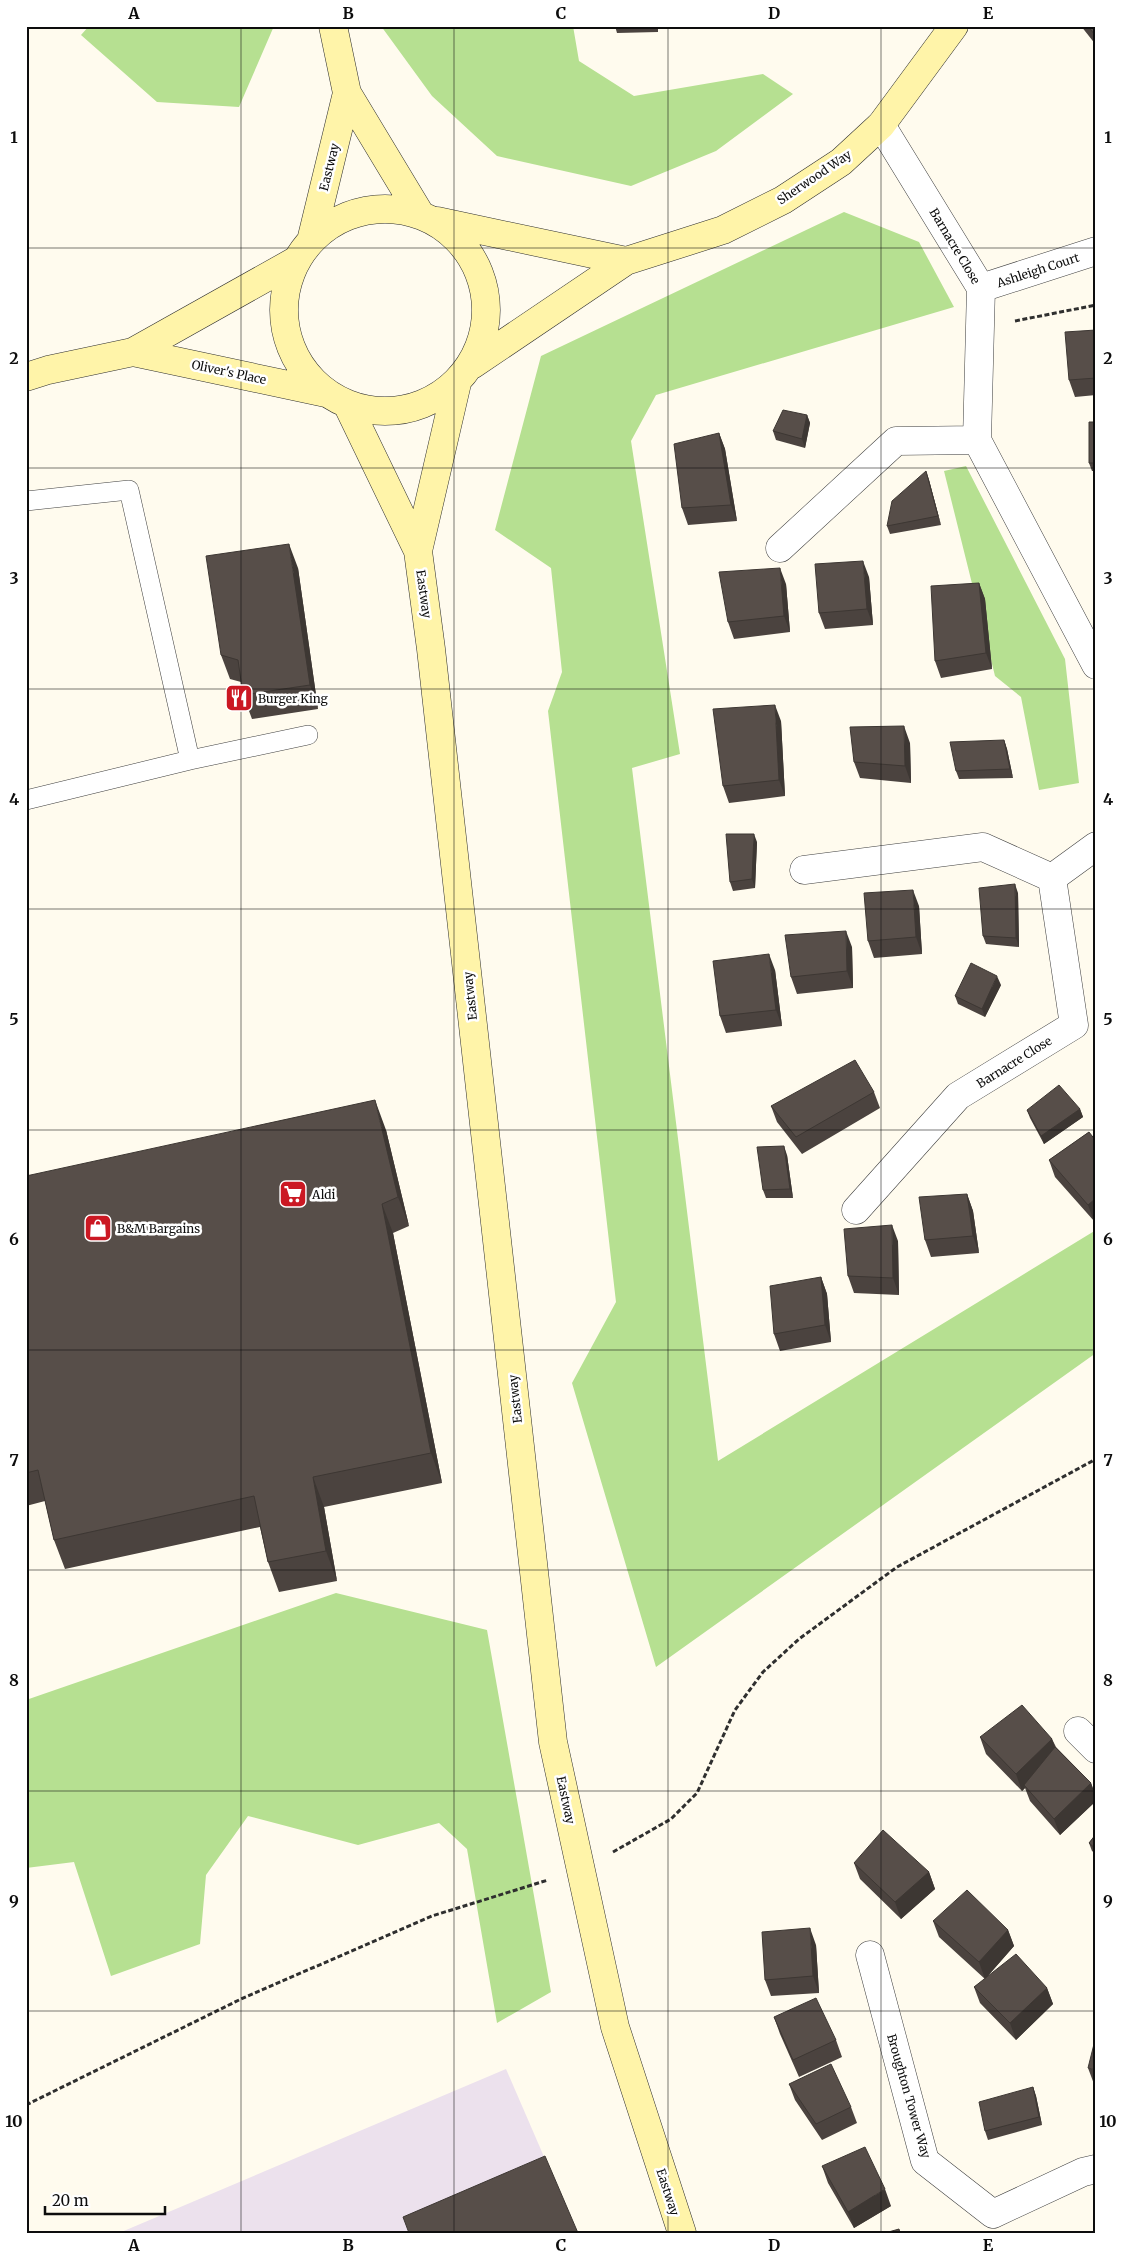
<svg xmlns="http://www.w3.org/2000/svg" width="1122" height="2259" viewBox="0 0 1122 2259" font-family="Merriweather,serif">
  <rect width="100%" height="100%" fill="#fffbee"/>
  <path fill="#ece1ed" d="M506,2069L577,2233H119Z"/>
  <path fill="#b6e091" d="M89,26H274L239,107L157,102L81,35Z
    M381,26H573L579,61L634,96L763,74L793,94L716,151L631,186L497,156L432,96Z
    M844,212L919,242L954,307L656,395L631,441L680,754L632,768L718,1461L1096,1230V1353L656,1667L572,1383L616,1302L548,711L562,672L551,568L495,530L541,356Z
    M966,466L1065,659L1079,783L1039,790L1021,697L995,676L944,471Z
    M336,1593L487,1630L551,1992L497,2023L467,1849L439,1823L358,1845L248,1816L206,1875L200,1944L111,1976L74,1862L26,1868V1700Z"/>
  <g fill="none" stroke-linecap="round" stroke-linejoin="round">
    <g stroke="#404040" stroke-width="20">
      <path id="lane" d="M26,501L129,490L190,760
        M26,800L190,760L308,735"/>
    </g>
    <g stroke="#404040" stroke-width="29">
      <path id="street" d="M881,125L981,288L977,440L1096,665
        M981,288L1096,251
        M780,548L896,441L977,440
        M804,870L983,847L1052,878
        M856,1210L958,1096L1074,1025L1052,878L1096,846
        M1078,1731L1096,1749
        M870,1955L925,2161L993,2214L1083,2172L1096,2169"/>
    </g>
    <g stroke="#2f2f2f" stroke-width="29">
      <path id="secondary" d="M333,26L347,93L420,214
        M284 310a101 101 0 1 1 202 0a101 101 0 1 1-202 0Z
        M437,221L626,261
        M311,241L347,93
        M133,352L326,393
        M472,365L626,261L723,230L783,200L841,162L881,125L954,26
        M26,377L48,370L133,352L297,260
        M347,404L418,551L431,649L553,1742L615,2027L682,2233
        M418,551L457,383"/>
    </g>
    <path stroke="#2f2f2f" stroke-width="3" stroke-dasharray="5 2.5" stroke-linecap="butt" d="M1015,321L1096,305
      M613,1852L671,1819L697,1793L735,1710L763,1672L799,1639L897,1567L1096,1459
      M26,2105L241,1999L432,1916L548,1880"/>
    <use href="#lane" stroke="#fff" stroke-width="19"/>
    <use href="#street" stroke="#fff" stroke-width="28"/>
    <use href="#secondary" stroke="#fff4a9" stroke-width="28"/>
  </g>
  <path fill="#4b433f" d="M615,26H658V32L617,33Z
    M1081,26H1096V45Z
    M1096,330V395L1075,397L1069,380Z
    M807,415L810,423L805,448L776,440L773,431Z
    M1096,422V471H1092L1089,463Z
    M719,433L725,449L737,521L688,525L682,508Z
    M926,471L929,480L941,525L890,534L887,526Z
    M298,568L318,709L252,719L243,695L241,682L230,679L221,655Z
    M869,577L873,625L825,629L819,613Z
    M979,583L985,599L992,669L941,678L935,661Z
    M786,584L790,632L734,639L728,622Z
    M781,721L785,796L729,803L723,786Z
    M1004,740L1007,749L1013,778L959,779L956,771Z
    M910,743L911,783L860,778L854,762Z
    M757,842L755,888L733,891L730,882Z
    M1018,893L1019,947L986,944L983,936Z
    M919,906L922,954L874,958L868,941Z
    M852,947L853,988L797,994L791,977Z
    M775,970L782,1026L726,1033L720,1016Z
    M1001,985L985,1017L958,1004L955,996Z
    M874,1092L880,1108L802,1154L777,1122L771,1106Z
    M1080,1109L1083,1117L1044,1144L1030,1118L1027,1110Z
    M386,1130L409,1226L393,1233L442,1483L324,1507L337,1581L279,1592L268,1562L260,1527L65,1569L54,1540L45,1501L26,1506V1176Z
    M1089,1132L1094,1221L1055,1177L1049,1160Z
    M787,1155L793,1198H766L763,1190Z
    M967,1194L973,1211L979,1253L931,1257L925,1240Z
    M898,1241L899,1295L854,1293L848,1276Z
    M821,1277L827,1294L831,1342L780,1351L774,1334Z
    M980,1737L1052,1739L1056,1747L1091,1783L1096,1797V1801L1060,1835L1030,1801L1025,1788L1022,1791L986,1754Z
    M1096,1834V1854L1092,1851L1089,1843Z
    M854,1863L929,1872L935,1889L901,1919L860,1879Z
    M933,1921L1008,1930L1014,1946L987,1977L1047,1988L1053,2004L1016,2040L980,2003L974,1987L985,1979L939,1937Z
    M816,1945L819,1993L771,1996L765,1980Z
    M774,2017L836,2040L842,2057L799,2077L780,2034Z
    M1088,2068L1096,2070V2084H1094Z
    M789,2084L851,2107L857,2123L822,2140L795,2100Z
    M1033,2087L1036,2096L1042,2125L988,2140L985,2131Z
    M822,2166L891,2206L854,2228L828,2183Z"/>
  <path fill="#3d3733" d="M807,415L810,423L805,448L802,439Z
    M719,433L725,449L737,521L731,505Z
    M926,471L929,480L941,525L938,516Z
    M289,544L298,568L318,709L310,685Z
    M863,561L869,577L873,625L867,609Z
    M780,568L786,584L790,632L784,616Z
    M979,583L985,599L992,669L986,653Z
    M775,705L781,721L785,796L779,780Z
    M904,726L910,743L911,783L905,766Z
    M1004,740L1007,749L1013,778L1010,769Z
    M754,834L757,842L755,888L752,879Z
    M1015,884L1018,893L1019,947L1016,938Z
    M913,890L919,906L922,954L916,937Z
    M846,931L852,947L853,988L847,971Z
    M769,954L775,970L782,1026L776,1010Z
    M997,976L1001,985L985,1017L982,1009Z
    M375,1100L386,1130L409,1226L398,1197Z
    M1080,1109L1083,1117L1044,1144L1041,1136Z
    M784,1146L787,1155L793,1198L790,1189Z
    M967,1194L973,1211L979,1253L973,1236Z
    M1096,1198V1220L1094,1221L1088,1205Z
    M382,1204L393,1233L442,1483L431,1453Z
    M892,1225L898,1241L899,1295L893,1278Z
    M821,1277L827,1294L831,1342L825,1325Z
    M313,1477L324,1507L337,1581L326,1551Z
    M1052,1739L1058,1755L1024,1785L1025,1788L1022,1791L1016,1774Z
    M1091,1783L1096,1797V1801L1060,1835L1054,1819Z
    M929,1872L935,1889L901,1919L895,1902Z
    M810,1928L816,1945L819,1993L813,1976Z
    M1008,1930L1014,1946L985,1979L979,1962Z
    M1047,1988L1053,2004L1016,2040L1010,2023Z
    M1033,2087L1036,2096L1042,2125L1039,2117Z
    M885,2189L891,2206L854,2228L848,2212Z"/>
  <path fill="#574e49" stroke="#3d3733" d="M1088,26H1096V32L1094,34Z
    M1096,330V378L1069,380L1065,332Z
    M783,410L807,415L802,439L773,431Z
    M1089,422H1096V463H1089Z
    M719,433L731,505L682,508L674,444Z
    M926,471L938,516L887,526L892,501Z
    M289,544L310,685L243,695L238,660L221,655L206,556Z
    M863,561L867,609L819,613L815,564Z
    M780,568L784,616L728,622L719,572Z
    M979,583L986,653L935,661L931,586Z
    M775,705L779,780L723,786L713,709Z
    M904,726L905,766L854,762L850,727Z
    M1004,740L1010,769L956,771L950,742Z
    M726,834H754L752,879L730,882Z
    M1015,884L1016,938L983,936L979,888Z
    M913,890L916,937L868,941L864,893Z
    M846,931L847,971L791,977L785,935Z
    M769,954L776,1010L720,1016L713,961Z
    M971,963L997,976L982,1009L955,996Z
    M855,1060L874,1092L796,1137L771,1106Z
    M1059,1085L1080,1109L1041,1136L1027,1110Z
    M375,1100L398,1197L382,1204L431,1453L313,1477L326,1551L268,1562L254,1496L54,1540L38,1470L26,1473V1176Z
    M1089,1132L1096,1141V1198L1088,1205L1049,1160Z
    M784,1146L790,1189L763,1190L757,1147Z
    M967,1194L973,1236L925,1240L919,1197Z
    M892,1225L893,1278L848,1276L844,1229Z
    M821,1277L825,1325L774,1334L770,1286Z
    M1022,1705L1052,1739L1016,1774L980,1737Z
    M1055,1747L1091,1783L1054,1819L1024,1785Z
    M883,1830L929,1872L895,1902L854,1863Z
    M1096,1834V1849L1089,1843Z
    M967,1890L1008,1930L979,1962L933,1921Z
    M810,1928L813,1976L765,1980L762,1932Z
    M1016,1954L1047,1988L1010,2023L974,1987Z
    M816,1998L836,2040L793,2060L774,2017Z
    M1096,2036V2070L1088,2068Z
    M831,2064L851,2107L816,2124L789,2084Z
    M1033,2087L1039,2117L985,2131L979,2102Z
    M865,2147L885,2189L848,2212L822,2166Z
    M545,2156L578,2233H409L403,2217Z
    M899,2229L900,2233H885Z"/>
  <path fill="none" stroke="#0d0d0d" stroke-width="1" stroke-opacity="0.55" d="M241,26V2233M454,26V2233M668,26V2233M881,26V2233M26,248H1096M26,468H1096M26,689H1096M26,909H1096M26,1130H1096M26,1350H1096M26,1570H1096M26,1791H1096M26,2011H1096"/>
  <defs>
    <g id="restaurant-square" transform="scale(1.4375)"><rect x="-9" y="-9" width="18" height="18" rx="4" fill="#cb1823" stroke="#fff"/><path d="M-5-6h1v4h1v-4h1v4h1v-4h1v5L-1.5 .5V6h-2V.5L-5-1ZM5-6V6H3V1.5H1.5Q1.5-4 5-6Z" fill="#fff"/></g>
    <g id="supermarket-square" transform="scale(1.4375)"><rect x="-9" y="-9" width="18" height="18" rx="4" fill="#cb1823" stroke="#fff"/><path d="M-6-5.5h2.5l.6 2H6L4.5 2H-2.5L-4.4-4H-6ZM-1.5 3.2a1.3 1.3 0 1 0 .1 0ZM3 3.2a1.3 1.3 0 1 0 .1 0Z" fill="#fff"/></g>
    <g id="shop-square" transform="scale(1.4375)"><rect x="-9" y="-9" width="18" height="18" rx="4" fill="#cb1823" stroke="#fff"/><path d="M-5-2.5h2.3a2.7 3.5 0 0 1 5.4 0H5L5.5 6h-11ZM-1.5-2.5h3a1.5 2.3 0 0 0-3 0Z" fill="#fff"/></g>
  </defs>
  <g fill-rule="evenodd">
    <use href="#restaurant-square" x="239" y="698"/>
    <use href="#supermarket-square" x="293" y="1194"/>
    <use href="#shop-square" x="98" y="1228"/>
  </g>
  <g text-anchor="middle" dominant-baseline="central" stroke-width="5" stroke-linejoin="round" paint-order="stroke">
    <g font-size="12" fill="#0d0d0d" stroke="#fff">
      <text transform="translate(329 167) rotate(-76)">Eastway</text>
      <text transform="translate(814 177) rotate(-34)">Sherwood Way</text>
      <text transform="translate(955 246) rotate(59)">Barnacre Close</text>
      <text transform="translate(1038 270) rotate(-18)">Ashleigh Court</text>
      <text transform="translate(229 372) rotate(12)">Oliver's Place</text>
      <text transform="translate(424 594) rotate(82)">Eastway</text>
      <text transform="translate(470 996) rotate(-96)">Eastway</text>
      <text transform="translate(1014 1062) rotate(-32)">Barnacre Close</text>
      <text transform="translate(515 1399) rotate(-96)">Eastway</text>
      <text transform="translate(566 1800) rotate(78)">Eastway</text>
      <text transform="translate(909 2096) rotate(74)">Broughton Tower Way</text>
      <text transform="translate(668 2192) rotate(72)">Eastway</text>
    </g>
    <g font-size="12" fill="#0d0d0d" stroke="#fff" text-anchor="start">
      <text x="258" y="698">Burger King</text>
      <text x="312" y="1194">Aldi</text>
      <text x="117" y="1228">B&amp;M Bargains</text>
    </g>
  </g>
  <rect width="1122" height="2259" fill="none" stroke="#ffffff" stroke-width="55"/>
  <path d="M45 2206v8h120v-8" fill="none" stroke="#0d0d0d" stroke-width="2.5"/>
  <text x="52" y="2206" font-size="15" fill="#0d0d0d" stroke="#ffffff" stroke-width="4" paint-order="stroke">20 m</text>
  <rect x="28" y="28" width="1066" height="2204" fill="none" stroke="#0d0d0d" stroke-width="2"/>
  <g font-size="16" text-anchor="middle" font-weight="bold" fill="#0d0d0d">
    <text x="134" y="19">A</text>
    <text x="348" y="19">B</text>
    <text x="561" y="19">C</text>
    <text x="774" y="19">D</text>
    <text x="988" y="19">E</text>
    <text x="14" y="143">1</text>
    <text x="1108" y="143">1</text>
    <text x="14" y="364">2</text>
    <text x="1108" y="364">2</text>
    <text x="14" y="584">3</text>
    <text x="1108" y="584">3</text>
    <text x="14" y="805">4</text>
    <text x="1108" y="805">4</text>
    <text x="14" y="1025">5</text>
    <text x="1108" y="1025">5</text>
    <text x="14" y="1245">6</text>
    <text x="1108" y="1245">6</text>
    <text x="14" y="1466">7</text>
    <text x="1108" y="1466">7</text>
    <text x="14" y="1686">8</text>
    <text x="1108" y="1686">8</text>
    <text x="14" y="1907">9</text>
    <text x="1108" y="1907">9</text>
    <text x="14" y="2127">10</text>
    <text x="1108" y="2127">10</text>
    <text x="134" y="2251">A</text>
    <text x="348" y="2251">B</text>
    <text x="561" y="2251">C</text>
    <text x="774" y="2251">D</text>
    <text x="988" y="2251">E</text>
  </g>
</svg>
